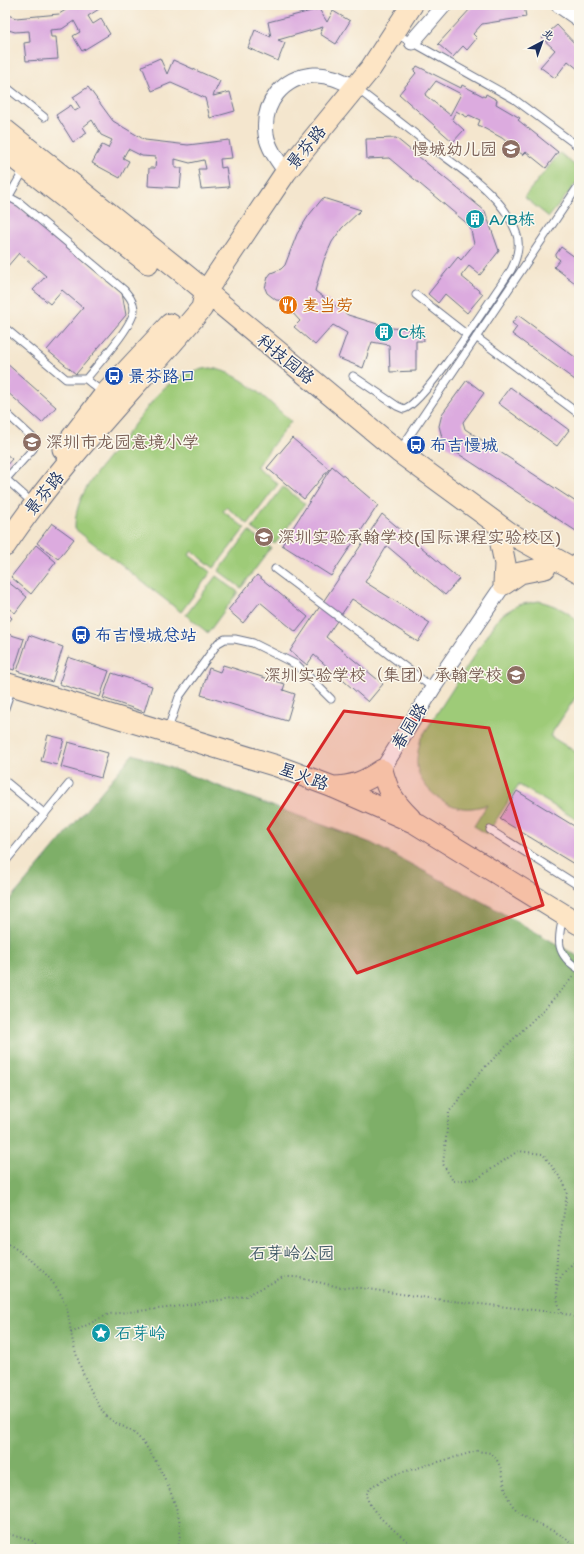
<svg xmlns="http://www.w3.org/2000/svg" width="584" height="1554" viewBox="0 0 584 1554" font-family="Itim,'LXGW WenKai TC',sans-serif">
  <rect width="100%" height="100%" fill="#fbf7ec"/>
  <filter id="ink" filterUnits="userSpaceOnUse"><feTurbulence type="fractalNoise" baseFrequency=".025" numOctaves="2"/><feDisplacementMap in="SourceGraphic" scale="8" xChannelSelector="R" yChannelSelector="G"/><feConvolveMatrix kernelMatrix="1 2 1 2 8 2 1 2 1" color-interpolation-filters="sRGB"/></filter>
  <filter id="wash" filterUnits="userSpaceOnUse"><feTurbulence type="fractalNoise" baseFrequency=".012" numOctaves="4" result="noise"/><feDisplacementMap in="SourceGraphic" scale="16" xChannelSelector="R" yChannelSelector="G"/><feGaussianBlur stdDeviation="0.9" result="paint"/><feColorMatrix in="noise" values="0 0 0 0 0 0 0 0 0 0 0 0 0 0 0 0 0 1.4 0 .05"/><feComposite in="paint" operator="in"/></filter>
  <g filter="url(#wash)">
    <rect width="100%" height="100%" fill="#f4e6ce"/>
    <path fill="#9ecb78" stroke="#5c7d6b" d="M560,153L579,169V180L549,217L524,197Z
      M211,368C243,373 267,401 291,421L256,467L278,484L248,524L226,507L223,511L245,528L214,568L192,551L189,555L211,572L181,612L75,529C74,495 99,470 119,444C132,427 145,411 158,394C174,378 188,370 211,368Z
      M283,487L305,504L275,544L252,528Z
      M249,531L271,548L241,588L219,571Z
      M216,576L238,592L208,633L186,615Z
      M539,601C554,605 570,611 579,624V692L550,736L579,754V821L519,785L487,834L474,826L487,805C479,807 471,809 463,808C443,806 419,786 417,766C416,757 419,747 421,738L500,616L518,605Z"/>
    <path fill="#7eaf68" stroke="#4c6f63" d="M133,754L371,843L490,906L579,957V1549H5V906Z"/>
    <g id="blocks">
      <path fill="#dcabdf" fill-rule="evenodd" d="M74,5H97L99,9L88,16L93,24L101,19L110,34L82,51L73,36L80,32L74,21L62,29L50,30L51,37H56L58,59L26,61L24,43L30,42L29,31L15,32L5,29V14L16,18L59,14Z
        M486,5H524L526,17L482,24L473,34L477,38L467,50L463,46L453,57L438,44L472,7Z
        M319,9L327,22L333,11L350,21L336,44L320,34L323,27L278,40L285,43L278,61L248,48L255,30L271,37L268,22Z
        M557,25L579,48V70L568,61L555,78L540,67L555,50L542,38Z
        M160,58L167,74L173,60L220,81L213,96L230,92L235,111L210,118L205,98L171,83L152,91L142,66Z
        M417,66L461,88L462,85L485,97L486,94L497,100L496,104L520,118L518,120L558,152L546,168L526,152L523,155L502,138L478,125L480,120L469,115L467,117L456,111L452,119L464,130L453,142L399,94L416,73L414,71ZM436,81L461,94L450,115L425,95Z
        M88,87L113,121L145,140L188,145L229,140L232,158L220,159L221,168L226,167L229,187L201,189L198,169H206L204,160L190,163L175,159V168H182L180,188L148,186L149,168H155L156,157L142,156L128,149L123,158L129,161L120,178L92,163L102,145L108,148L112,140L101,135L92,120L83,127L87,133L73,142L56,115L71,105L75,111L80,108L73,97Z
        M396,138L485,211L499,251L480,275L469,266L461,276L483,294L467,313L445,294L438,303L428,294L458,257L461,260L474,244L470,226L389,158L367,159L366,139Z
        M323,198L361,210L342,228L332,242L324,260L315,291L348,315L391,328L423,330L424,341H416V371L390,372L389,345L372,342L363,368L338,358L347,333L333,325L315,345L294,327L300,321L290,310L286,301L276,300L267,293L265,288L268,277L271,273L281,269L285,265L297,234L309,215Z
        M10,199L122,293L126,315L76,374L47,350L83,308L62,290L50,304L33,290L46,276L19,253L7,267L5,266V205Z
        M561,247L579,260V286L554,267L560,260L555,256Z
        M518,315L579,360V383L512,334L517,327L512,323Z
        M5,362L56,407L42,423L5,390Z
        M467,380L484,393L463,422L465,429L579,504V533L448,447L443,441L439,426L442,414Z
        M510,387L569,430L557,446L498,403Z
        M292,438L329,469L304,499L267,468Z
        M5,453L12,459L5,467Z
        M332,466L378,505L331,576L282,545Z
        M382,514L459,579L445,595L387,546L365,582L430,623L418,642L352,599L326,637L383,684L368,702L314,655L307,665L290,651Z
        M52,523L74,539L58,559L37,543Z
        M36,545L56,562L31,594L11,577Z
        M257,575L308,617L296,632L260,602L243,623L228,610Z
        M7,581L27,597L15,613L5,606V584Z
        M5,612L12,618L5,627Z
        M8,634L24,639L14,670L5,667V645Z
        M29,635L63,647L52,682L17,671Z
        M68,657L109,671L100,697L59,684Z
        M223,665L285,684L283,690L295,694L287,721L201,695L209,668L220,672Z
        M112,673L152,686L144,712L103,698Z
        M48,735L64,739L57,765L41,761Z
        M68,742L108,753L101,778L61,767Z
        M517,791L579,829V867L500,819Z"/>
    </g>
  </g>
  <g filter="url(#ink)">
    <use href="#blocks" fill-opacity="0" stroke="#676f85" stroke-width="1"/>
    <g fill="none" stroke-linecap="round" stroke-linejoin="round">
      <g stroke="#676f85" stroke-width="9">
        <path id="lane" d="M395,34L412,42L514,99L579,147
          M5,86L44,117
          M5,195L20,203L124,290C129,296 134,302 134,310C133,326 98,364 86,379H66L5,328
          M9,196L20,177L22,167
          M416,295L466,334
          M476,337L579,414
          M353,376L397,406L404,409C425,403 494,294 511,270C517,258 521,244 516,232C503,195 463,171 433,148C408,128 382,108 356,88
          M86,379L103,393
          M5,412L32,437L35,443L33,449L5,480
          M400,450L579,185
          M6,479L26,497
          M275,569L433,688
          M5,708L12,687
          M167,732L179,697L218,643L225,639H235L253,643L297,665L331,699
          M5,781L45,814
          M490,830L579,886
          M5,862L69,784
          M563,917C557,941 556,955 579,969"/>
      </g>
      <g stroke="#676f85" stroke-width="17">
        <path id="street" d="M559,5L579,19
          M412,42L444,5
          M286,172C278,161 268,148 266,134C262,103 283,77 314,75C328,74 342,81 355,87
          M382,770L433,688L504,584"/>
      </g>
      <g stroke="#676f85" stroke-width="23">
        <path id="secondary" d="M5,130L187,276L399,452L511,534L579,572
          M5,151L148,263
          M63,449L105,394L170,324
          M501,544L505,564L504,584
          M5,546C62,460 137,387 202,308L205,293L218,273L286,172L371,68L412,5
          M504,584L520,573L545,568
          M5,683L277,766L333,787L415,823L579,924
          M333,787C353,787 366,781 382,770C388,793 394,802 410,818"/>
      </g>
      <path stroke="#676f85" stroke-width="2" stroke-dasharray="1 3" stroke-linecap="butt" d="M5,1242C26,1254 47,1272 60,1293C70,1308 69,1329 74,1346C80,1369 90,1391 103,1412C110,1423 126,1426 135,1434C154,1450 177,1500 180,1525C181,1533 179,1541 178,1549
        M556,1285L557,1256L567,1194L564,1183L543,1154L518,1151L477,1179L453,1181L443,1164L449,1112L482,1070L545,1008L574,976
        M561,1313C552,1285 557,1277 579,1258
        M71,1333L109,1314L167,1308L246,1296L283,1277H296L339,1287L361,1288L435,1299L561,1313L573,1316L579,1323
        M5,1533L32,1541L41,1549
        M416,1549C400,1533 372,1517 366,1495L372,1486L396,1474L477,1451L491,1453C508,1469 500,1491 514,1507C525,1520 544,1526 559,1534C566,1538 572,1544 579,1549"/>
      <use href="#lane" stroke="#fff" stroke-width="7"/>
      <use href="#street" stroke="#fff" stroke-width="15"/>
      <use href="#secondary" stroke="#fde5c5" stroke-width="21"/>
    </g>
  </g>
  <path fill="#d62828" fill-opacity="0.2" stroke="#d62828" stroke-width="3" stroke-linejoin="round" d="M344,711L489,728L543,905L357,973L268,829Z"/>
  <defs>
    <g id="school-disc" transform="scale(1)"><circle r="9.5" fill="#8d6e63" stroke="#fbf7ec"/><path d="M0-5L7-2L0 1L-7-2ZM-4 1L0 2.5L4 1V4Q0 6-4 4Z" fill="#fff"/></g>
    <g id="building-disc" transform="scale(1)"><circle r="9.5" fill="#0f9aa8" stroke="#fbf7ec"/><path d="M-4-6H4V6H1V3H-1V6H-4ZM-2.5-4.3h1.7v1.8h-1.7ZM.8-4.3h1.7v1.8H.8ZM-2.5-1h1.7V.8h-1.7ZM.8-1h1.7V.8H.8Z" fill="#fff"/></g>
    <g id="restaurant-disc" transform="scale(1)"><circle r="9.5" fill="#e8710a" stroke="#fbf7ec"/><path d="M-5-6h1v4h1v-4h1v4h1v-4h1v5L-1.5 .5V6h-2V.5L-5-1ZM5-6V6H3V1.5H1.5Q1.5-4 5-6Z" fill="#fff"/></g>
    <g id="bus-disc" transform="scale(1)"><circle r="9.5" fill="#1a4fb4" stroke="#fbf7ec"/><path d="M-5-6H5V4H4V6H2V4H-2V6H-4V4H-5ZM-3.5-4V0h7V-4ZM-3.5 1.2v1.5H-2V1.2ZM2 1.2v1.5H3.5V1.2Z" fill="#fff"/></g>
    <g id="sight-disc" transform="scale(1)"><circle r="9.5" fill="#0f9aa8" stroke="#fbf7ec"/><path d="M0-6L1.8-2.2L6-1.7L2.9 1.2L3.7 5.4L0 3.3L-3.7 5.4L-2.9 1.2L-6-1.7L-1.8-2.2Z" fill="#fff"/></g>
  </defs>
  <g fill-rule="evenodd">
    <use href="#school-disc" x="511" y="149"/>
    <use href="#building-disc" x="475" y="219"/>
    <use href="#restaurant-disc" x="288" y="305"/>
    <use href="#building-disc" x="384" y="332"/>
    <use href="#bus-disc" x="114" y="376"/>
    <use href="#school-disc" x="32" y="442"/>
    <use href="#bus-disc" x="416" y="445"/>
    <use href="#school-disc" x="264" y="537"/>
    <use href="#bus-disc" x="81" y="635"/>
    <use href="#school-disc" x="516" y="675"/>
    <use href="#sight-disc" x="101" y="1333"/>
  </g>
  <g text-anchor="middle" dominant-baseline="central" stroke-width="3" stroke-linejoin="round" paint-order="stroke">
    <g font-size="17" fill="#1b2f5e" stroke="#fbf7ec">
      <text transform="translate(306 147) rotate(-51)">景芬路</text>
      <text transform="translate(286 359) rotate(39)">科技园路</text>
      <text transform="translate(44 493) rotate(-51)">景芬路</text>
      <text transform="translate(409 726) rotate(-58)">春园路</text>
      <text transform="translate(304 776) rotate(20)">星火路</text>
    </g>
    <g font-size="17" fill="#785e54" stroke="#fbf7ec" text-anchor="end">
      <text x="497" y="149">慢城幼儿园</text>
      <text x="46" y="442" text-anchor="start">深圳市龙园意境小学</text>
      <text x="278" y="537" text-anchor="start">深圳实验承翰学校(国际课程实验校区)</text>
      <text x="502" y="675">深圳实验学校（集团）承翰学校</text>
    </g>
    <g font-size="17" fill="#0d838f" stroke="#fbf7ec" text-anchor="start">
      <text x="489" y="219">A/B栋</text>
      <text x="398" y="332">C栋</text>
      <text x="115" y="1333">石芽岭</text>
    </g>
    <g font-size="17" fill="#c56008" stroke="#fbf7ec" text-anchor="start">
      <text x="302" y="305">麦当劳</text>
    </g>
    <g font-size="17" fill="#164399" stroke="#fbf7ec" text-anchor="start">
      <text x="128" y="376">景芬路口</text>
      <text x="430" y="445">布吉慢城</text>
      <text x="95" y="635">布吉慢城总站</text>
    </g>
    <g font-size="17" fill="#3c5664" stroke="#fbf7ec">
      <text x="292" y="1253">石芽岭公园</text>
    </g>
  </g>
  <rect width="584" height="1554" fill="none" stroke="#fbf7ec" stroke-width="20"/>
  <g transform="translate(542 42) rotate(41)" stroke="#fbf7ec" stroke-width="3" paint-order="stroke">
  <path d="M0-3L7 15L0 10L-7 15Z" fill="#1b2f5e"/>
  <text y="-6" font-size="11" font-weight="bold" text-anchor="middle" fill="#1b2f5e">北</text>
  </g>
</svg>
